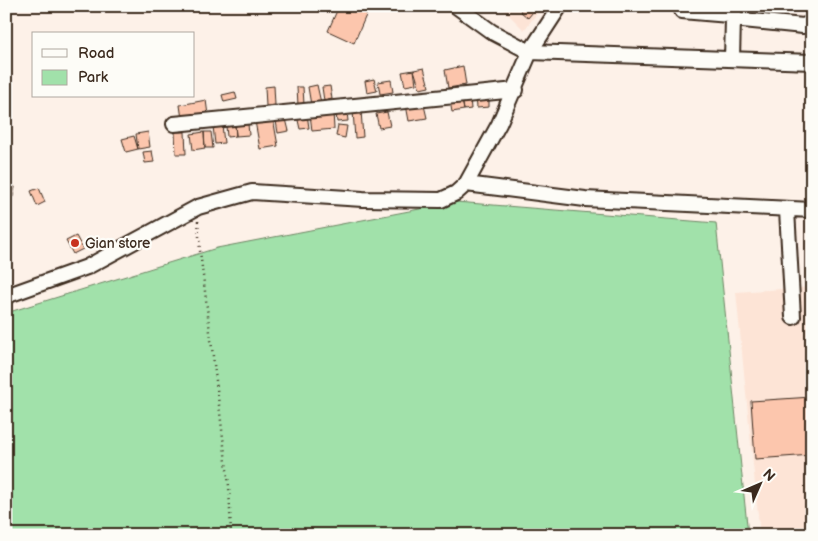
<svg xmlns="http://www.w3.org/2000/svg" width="818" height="541" viewBox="0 0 818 541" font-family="'Balsamiq Sans',sans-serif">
  <rect width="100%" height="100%" fill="#fdf1e8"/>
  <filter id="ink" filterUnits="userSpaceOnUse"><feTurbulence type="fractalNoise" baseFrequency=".02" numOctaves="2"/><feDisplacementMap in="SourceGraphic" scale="10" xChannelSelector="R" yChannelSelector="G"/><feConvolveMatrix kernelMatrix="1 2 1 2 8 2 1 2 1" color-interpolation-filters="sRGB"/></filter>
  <g filter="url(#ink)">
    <path fill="#fde4d6" d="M500,6H543L524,30Z
      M812,287V535H760L736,292Z"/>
    <path fill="#a1e1aa" stroke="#6e8664" d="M456,202L716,223L748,535H6V313L217,248Z"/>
    <path fill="#fcc6ad" stroke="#3b2a1e" d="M339,6H370L354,43L328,31Z
      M524,6H536L537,7L528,18L520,11Z
      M463,66L466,85L448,88L445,70Z
      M424,68L429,87L420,89L414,70Z
      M414,70L416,84L405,86L402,72Z
      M374,79L377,91L367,93L365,81Z
      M391,80L393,92L380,94L378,82Z
      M317,85L321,103L311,105L308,87Z
      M274,86L275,105L266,106L265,87Z
      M330,86L332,99L324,101L322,87Z
      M297,87H303L304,105H298Z
      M235,92L237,99L224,102L222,95Z
      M489,94V107L477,108L476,95Z
      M470,98L471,109L464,110L462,99Z
      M462,99L464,110L452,112L450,101Z
      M206,100L208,115L182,119L180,105Z
      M423,101L427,118L409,121L406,105Z
      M333,111L334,129L312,131L310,114Z
      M353,111H361L363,137L355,138Z
      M347,112L348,121L337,122L336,113Z
      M387,112L390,126L379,128L376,114Z
      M307,114L309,128L300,129L297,116Z
      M273,118L278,146L260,149L255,121Z
      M286,119L289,131L278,133L276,121Z
      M248,124L249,135L236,136L235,125Z
      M222,125L224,143L215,144L213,126Z
      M235,125L236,136L227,137L226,126Z
      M338,125L347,126L345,138L336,136Z
      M148,132L150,147L138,149L136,134Z
      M175,132H185L186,154H176Z
      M204,132L205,148L193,150L191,134Z
      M204,132H211L213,148H205Z
      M134,136L138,149L126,152L122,139Z
      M152,151L154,162L145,163L143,152Z
      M6,185L15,187L13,197L6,196Z
      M39,188L45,202L37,206L31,191Z
      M76,236L83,249L73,254L66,241Z
      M812,397V455L755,459L751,401Z"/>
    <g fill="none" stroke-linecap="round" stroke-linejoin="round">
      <g stroke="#3b2a1e" stroke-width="18">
        <path id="minor" d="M456,6L492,32L530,52L812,62
          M735,6L733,19L803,26L812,23
          M682,11L729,15L733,19L732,59
          M174,124L516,90
          M466,184L585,199L812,210
          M787,210L793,317
          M6,296L87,267L198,207L252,192L363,199L441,200L456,193L466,184L499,124L530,52L560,6"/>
      </g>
      <path stroke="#3b2a1e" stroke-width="2.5" stroke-dasharray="1 4" stroke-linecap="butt" d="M198,221L200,251L229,486L231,535"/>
      <use href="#minor" stroke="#fdfcf7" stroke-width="14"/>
    </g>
  </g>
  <circle fill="#c8321e" stroke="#fdfcf7" stroke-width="2" cx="75" cy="243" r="5"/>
  <g text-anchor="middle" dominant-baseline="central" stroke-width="4.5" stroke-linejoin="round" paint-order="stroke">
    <g font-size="14" fill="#3b2a1e" stroke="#fdfcf7" text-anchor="start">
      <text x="85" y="243">Gian store</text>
    </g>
  </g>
  <rect width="818" height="541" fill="none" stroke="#fdfcf7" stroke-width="25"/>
  <rect x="12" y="12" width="793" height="516" fill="none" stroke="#3b2a1e" stroke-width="2" filter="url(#ink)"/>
  <rect x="32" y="32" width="162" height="65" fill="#fdfcf7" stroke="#afa8a0"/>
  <rect x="42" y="49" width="25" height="8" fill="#fdfcf7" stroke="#afa8a0"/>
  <text x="78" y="58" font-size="15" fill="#3b2a1e">Road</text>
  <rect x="42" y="70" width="25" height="15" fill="#a1e1aa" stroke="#afa8a0"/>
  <text x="78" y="82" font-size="15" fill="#3b2a1e">Park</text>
  <g transform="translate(760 484) rotate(45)" stroke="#fdfcf7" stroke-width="4" paint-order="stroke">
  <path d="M0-4L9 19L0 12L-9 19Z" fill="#3b2a1e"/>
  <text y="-8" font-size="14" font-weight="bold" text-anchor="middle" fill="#3b2a1e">N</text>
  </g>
</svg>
